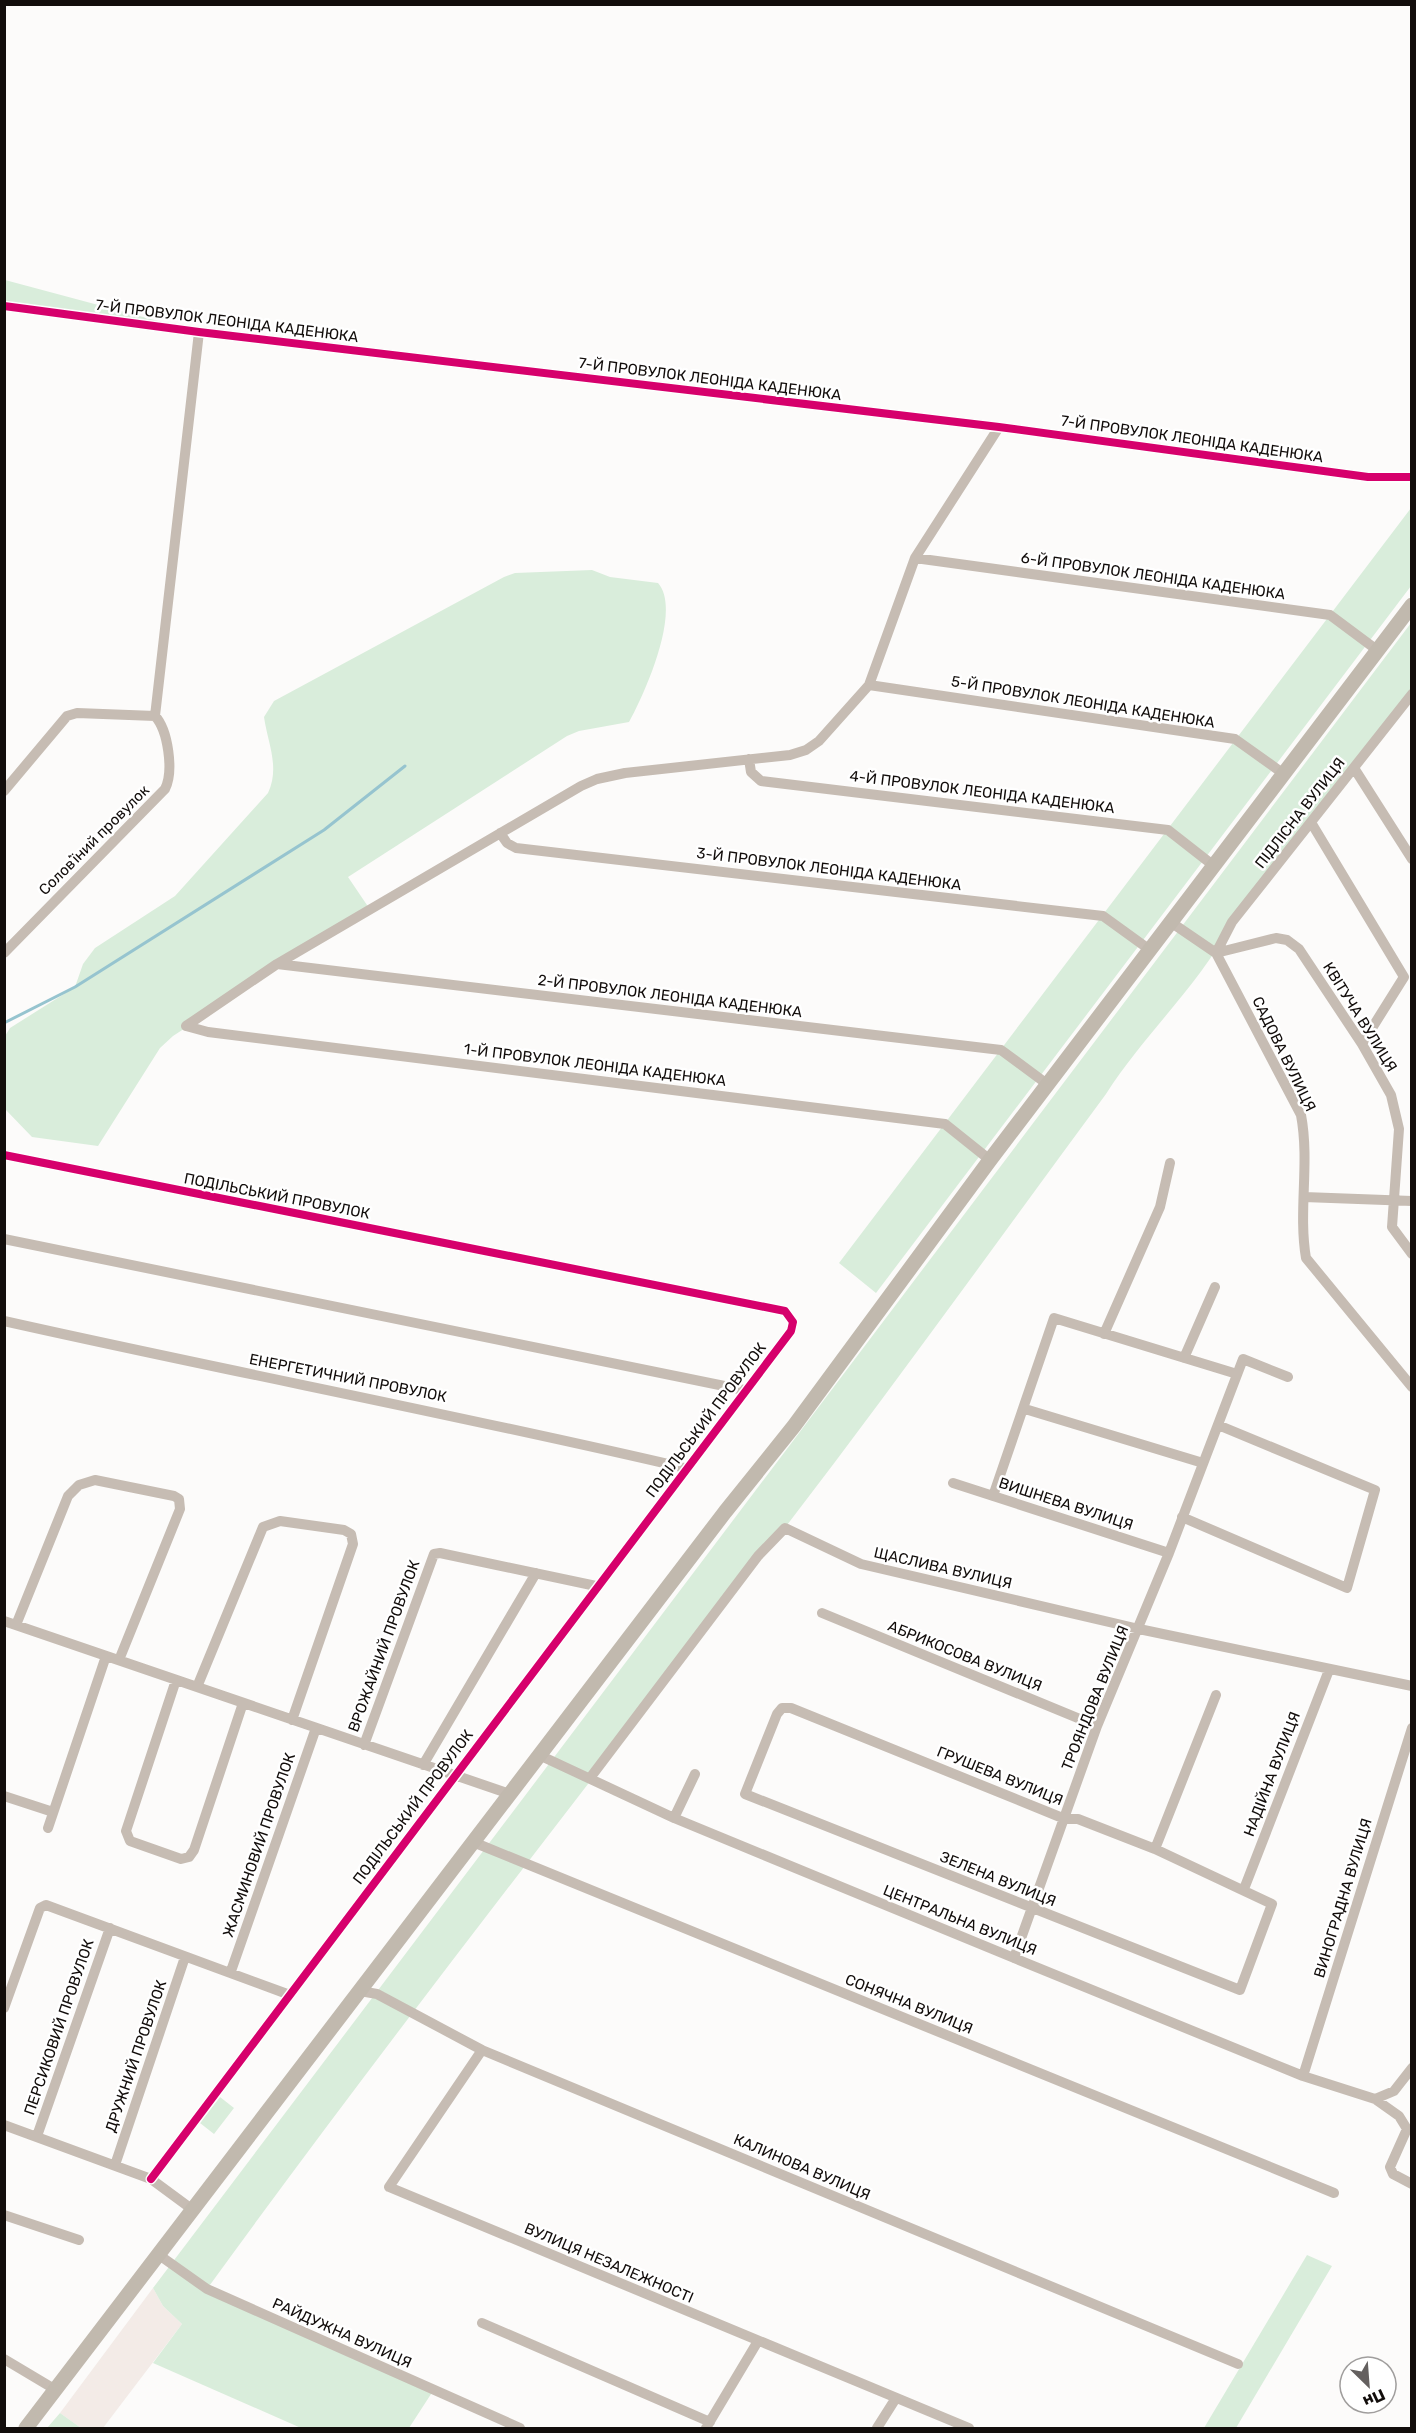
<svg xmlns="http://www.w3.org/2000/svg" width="1416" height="2433" viewBox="0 0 1416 2433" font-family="Rubik,sans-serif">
  <rect width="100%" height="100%" fill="#fcfbfa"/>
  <path fill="#f3ebe7" d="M153,2288L163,2306L182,2324L103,2428H81L60,2413Z"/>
  <path fill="#d9eddb" d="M5,280L199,332L5,306Z
    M1411,508V586L876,1293L839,1263Z
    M592,570L610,577L658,583C682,610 645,693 629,722L579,731L567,736L348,877L369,908L173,1036L160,1048L98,1146L32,1137L5,1109V1036L10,1028L75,987L83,964L95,948L175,896L268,793C280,767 268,744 264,717L274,701L504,577L515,573Z
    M1411,623V694L1232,922C1200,985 1144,1034 1106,1094C999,1239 894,1386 784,1529C591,1782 394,2031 207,2289L433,2391L409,2428H301L153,2363L182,2324L163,2306L153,2288Z
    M220,2097L234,2108L214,2134L200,2123Z
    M1307,2255L1332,2266L1236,2428H1204Z
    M60,2413L81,2428H47Z"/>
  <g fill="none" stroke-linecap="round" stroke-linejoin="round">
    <path stroke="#96c4cf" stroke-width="3" d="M4,1023L75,987L324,830L405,766"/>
    <path stroke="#c6bcb3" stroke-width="10" d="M4,306L199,332L999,427L1368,477H1412
      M915,558L1330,615L1377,650
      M869,685L1235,739L1284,774
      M155,716L199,332
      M749,759L751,772L761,781L1168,830L1214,866
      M1354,768L1412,859
      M4,791L67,716L77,713L155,716C168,730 174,771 165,789L4,953
      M1312,824L1404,977L1362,1044
      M500,833L507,843L516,848L1103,916L1150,950
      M1172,923L1216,953L1301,1115C1310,1163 1298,1211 1306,1258L1412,1387
      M1216,953L1276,938L1287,940L1299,949L1362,1044L1391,1095L1399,1129L1392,1227L1412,1254
      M1216,953L1232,922L1412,694
      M277,964L1001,1050L1047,1084
      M186,1026L277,964L581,786L597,779L625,773L790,755L806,750L819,741L869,685L915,558L999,427
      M186,1026L208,1032L945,1124L990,1160
      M4,1155L785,1311L793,1322L791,1331L151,2179
      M1304,1197L1412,1201
      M4,1239L744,1390
      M4,1321C231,1372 459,1415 685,1468
      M1104,1334L1160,1207L1170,1163
      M1184,1358L1215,1287
      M1025,1409L1203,1463
      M953,1483L1169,1553
      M993,1496L1054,1318L1237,1374
      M1182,1517L1347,1588L1375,1490L1218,1425
      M822,1613L1097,1726
      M4,1621L510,1794
      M16,1625L68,1496L79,1485L95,1480L174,1496L179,1499L180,1509L119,1660
      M176,1680L126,1831L130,1841L181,1859L189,1857L194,1850L243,1703
      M197,1687L263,1527L280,1521L344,1530L351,1534L353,1544L292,1720
      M782,1708H791L1065,1819H1078L1155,1849L1272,1904L1240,1990L745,1794L777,1714Z
      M364,1745L434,1554L440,1553L596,1586
      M539,1755L674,1818L1014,1958L1303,2076L1375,2099L1399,2116L1407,2129L1390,2167L1393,2174L1412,2184
      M423,1765L536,1573
      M590,1778L758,1556L785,1528L861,1564L1139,1629L1412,1686
      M4,1796L53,1812
      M674,1818L695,1774
      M48,1828L106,1656
      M473,1842L1334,2193
      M1155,1849L1216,1695
      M1244,1889L1329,1670
      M1014,1958L1097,1726L1169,1553L1243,1359L1288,1377
      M231,1971L316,1728
      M360,1991L377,1994L482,2050L1238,2364
      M4,2008L40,1908L46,1905L290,1995
      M482,2050L389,2187L969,2428
      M1303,2076L1412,1728
      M1375,2099L1394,2091L1412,2068
      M4,2125L151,2179L193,2210
      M37,2136L110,1928
      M115,2165L185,1957
      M4,2215L79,2240
      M159,2255L207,2289L520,2428
      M482,2323L710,2422
      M4,2359L56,2390
      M706,2428L758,2341
      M877,2428L896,2398"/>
    <path stroke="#c1b9ae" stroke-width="15" d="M26,2428L725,1512L794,1426L990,1160L1412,605"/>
    <g stroke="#fff" stroke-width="11">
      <path id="cycleway" d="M4,306L199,332L999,427L1368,477H1412
        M4,1155L785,1311L793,1322L791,1331L151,2179"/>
    </g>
    <use href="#cycleway" stroke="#d6006c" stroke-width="8"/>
  </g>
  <g text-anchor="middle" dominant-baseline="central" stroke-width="5" stroke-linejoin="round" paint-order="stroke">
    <g font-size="15" fill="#120d0b" stroke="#fff">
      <text transform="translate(227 321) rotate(7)">7-Й ПРОВУЛОК ЛЕОНІДА КАДЕНЮКА</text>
      <text transform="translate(710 379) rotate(7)">7-Й ПРОВУЛОК ЛЕОНІДА КАДЕНЮКА</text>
      <text transform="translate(1192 439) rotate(8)">7-Й ПРОВУЛОК ЛЕОНІДА КАДЕНЮКА</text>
      <text transform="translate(1153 576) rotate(8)">6-Й ПРОВУЛОК ЛЕОНІДА КАДЕНЮКА</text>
      <text transform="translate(1083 702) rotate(9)">5-Й ПРОВУЛОК ЛЕОНІДА КАДЕНЮКА</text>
      <text transform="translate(982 792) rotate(7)">4-Й ПРОВУЛОК ЛЕОНІДА КАДЕНЮКА</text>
      <text transform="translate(1300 813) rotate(-52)">ПІДЛІСНА ВУЛИЦЯ</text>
      <text transform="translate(94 840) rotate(-45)">Соловʼїний провулок</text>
      <text transform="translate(829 869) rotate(7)">3-Й ПРОВУЛОК ЛЕОНІДА КАДЕНЮКА</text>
      <text transform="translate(670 996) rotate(7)">2-Й ПРОВУЛОК ЛЕОНІДА КАДЕНЮКА</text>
      <text transform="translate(1360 1017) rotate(58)">КВІТУЧА ВУЛИЦЯ</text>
      <text transform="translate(1284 1054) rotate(64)">САДОВА ВУЛИЦЯ</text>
      <text transform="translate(595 1065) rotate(7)">1-Й ПРОВУЛОК ЛЕОНІДА КАДЕНЮКА</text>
      <text transform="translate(277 1196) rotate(11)">ПОДІЛЬСЬКИЙ ПРОВУЛОК</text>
      <text transform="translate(348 1378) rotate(11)">ЕНЕРГЕТИЧНИЙ ПРОВУЛОК</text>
      <text transform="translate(706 1420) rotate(-53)">ПОДІЛЬСЬКИЙ ПРОВУЛОК</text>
      <text transform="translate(1066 1504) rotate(18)">ВИШНЕВА ВУЛИЦЯ</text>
      <text transform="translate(943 1568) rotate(13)">ЩАСЛИВА ВУЛИЦЯ</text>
      <text transform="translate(384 1646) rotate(-70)">ВРОЖАЙНИЙ ПРОВУЛОК</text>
      <text transform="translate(965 1656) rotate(22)">АБРИКОСОВА ВУЛИЦЯ</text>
      <text transform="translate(1095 1698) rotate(-68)">ТРОЯНДОВА ВУЛИЦЯ</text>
      <text transform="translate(1272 1774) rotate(-69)">НАДІЙНА ВУЛИЦЯ</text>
      <text transform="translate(1000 1776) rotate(22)">ГРУШЕВА ВУЛИЦЯ</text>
      <text transform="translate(413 1807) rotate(-53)">ПОДІЛЬСЬКИЙ ПРОВУЛОК</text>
      <text transform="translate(259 1845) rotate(-71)">ЖАСМИНОВИЙ ПРОВУЛОК</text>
      <text transform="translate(998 1879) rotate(22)">ЗЕЛЕНА ВУЛИЦЯ</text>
      <text transform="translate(1343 1898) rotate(-73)">ВИНОГРАДНА ВУЛИЦЯ</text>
      <text transform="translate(960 1920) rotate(22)">ЦЕНТРАЛЬНА ВУЛИЦЯ</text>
      <text transform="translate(909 2004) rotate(22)">СОНЯЧНА ВУЛИЦЯ</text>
      <text transform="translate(59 2027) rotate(-71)">ПЕРСИКОВИЙ ПРОВУЛОК</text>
      <text transform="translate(136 2056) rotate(-71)">ДРУЖНИЙ ПРОВУЛОК</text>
      <text transform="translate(802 2167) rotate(23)">КАЛИНОВА ВУЛИЦЯ</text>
      <text transform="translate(609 2263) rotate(23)">ВУЛИЦЯ НЕЗАЛЕЖНОСТІ</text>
      <text transform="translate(342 2333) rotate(24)">РАЙДУЖНА ВУЛИЦЯ</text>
    </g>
  </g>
  <rect width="1416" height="2433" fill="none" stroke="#120d0b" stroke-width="12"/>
  <g transform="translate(1368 2385) rotate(155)"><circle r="28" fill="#ffffff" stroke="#a09e9d" stroke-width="1.5"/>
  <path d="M0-4.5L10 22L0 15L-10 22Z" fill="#64605f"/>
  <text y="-9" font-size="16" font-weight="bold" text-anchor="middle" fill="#120d0b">Пн</text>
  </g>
</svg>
